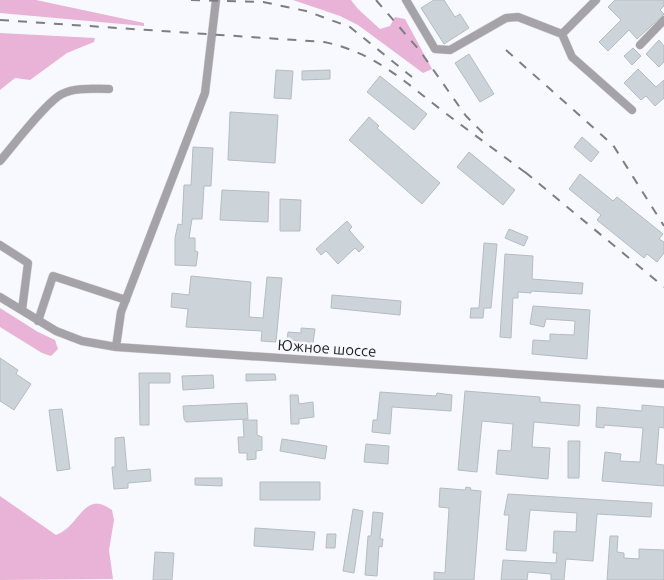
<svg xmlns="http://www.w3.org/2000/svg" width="664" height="580" viewBox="0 0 664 580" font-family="Ubuntu,sans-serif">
  <rect width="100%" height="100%" fill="#f7f9fe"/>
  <path fill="#e8b3d6" d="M0,0H36L144,23V26L0,13Z
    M293,0H351L358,9L380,29L390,26L395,17L405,19L432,69L423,73L358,25L340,16Z
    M0,33L95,38L94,42L67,53L30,80L15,78L0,90Z
    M0,308L38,332L55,340L58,349L51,356L42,353L0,327Z
    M0,496L56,535C80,527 83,489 112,510L114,520L109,550L113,579L0,580Z"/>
  <path fill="#ccd4da" stroke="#b4bcc3" d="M434,0H444L455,17L460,14L469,28L444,44L421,8Z
    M615,0H664V6L660,10L664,14L637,39L629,30L608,51L599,42L621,20L608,7Z
    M659,40L664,46V62L659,67L646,54Z
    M633,48L641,56L632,65L624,56Z
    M469,54L494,94L480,102L455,63Z
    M638,69L656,87L664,80V98L655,106L646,96L641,100L624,83Z
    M276,70L293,71L291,99L274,98Z
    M330,70V79L302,80V71Z
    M380,76L427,114L414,130L367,92Z
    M230,112L278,115L275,163L228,160Z
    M369,117L379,126L377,128L440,183L422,204L349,140Z
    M582,137L599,152L591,162L574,147Z
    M193,147L213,148L211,186H204L202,219H192L189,238H195V251L198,252L196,266L175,265V238L178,224L182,225L184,185H191Z
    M469,152L515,190L503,205L457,167Z
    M580,174L613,201L617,197L663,234L659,239L664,242V253L657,262L647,254L644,258L597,220L601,215L569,189Z
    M222,190L269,192L268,222L220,220Z
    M280,199L301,200L300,231H280Z
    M347,221L352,227L349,230L364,247L359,252L355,248L338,264L326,251L321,255L316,249Z
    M509,229L528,237L524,246L505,238Z
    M484,243L497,244L491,308H484L483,318H470L471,308H479Z
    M505,254L533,256L532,279L583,283L582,294L531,291V293L518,292V298H513L511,338L500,337Z
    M191,276L251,282L249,317L263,318L267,277L282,278L276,342L261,341L262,331L186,327L188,309L171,307L172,293L189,295Z
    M332,295L401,301L400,315L331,308Z
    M533,306L590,310L587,359L532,354L533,340L550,341V334L574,335L575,321L546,319L544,327L530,324Z
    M301,328L315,329L313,343L287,340L288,332L301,333Z
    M0,358L18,370L16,374L31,384L14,410L0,401Z
    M139,373H170V383H149V425H140Z
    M246,374H275L276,380L246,381Z
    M213,375L214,388L183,390L182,376Z
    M465,391L540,397V402L580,405L579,426L534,422L532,447L550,448L548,479L496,474L498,450L511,451L513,424L482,421L477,472L458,470Z
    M380,392L436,396L437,393L452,395L451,411L392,407L390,434L372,432L373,420H377Z
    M290,395H298L299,404L313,402L314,417L299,419V424H291Z
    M247,403L248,419L186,422L184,419L183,406Z
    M642,405L664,407V428L659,427L656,464L664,465V486L602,481L605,452L621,454L620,461L640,462L643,428L604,425V428L596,427L597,407L642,411Z
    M62,409L70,469L57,471L49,410Z
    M243,420H257V435L262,437V450L256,451V459L247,460V453H239L238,437H244Z
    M124,437L127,471L150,469L151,481L128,483V488L114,489L112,467H115V438Z
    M282,439L327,446L325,459L280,451Z
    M568,441H580L579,478H568Z
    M366,444L389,446L388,464L364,462Z
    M195,478H222V486L195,485Z
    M260,482H320V500H260Z
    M466,487L471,488L470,490L481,491L474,580H434V572L445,573L449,508L439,507L440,488L465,490Z
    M508,494L652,503L651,517L597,514L593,561L566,559L564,580H551V574L528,572L527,580H501L503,560L556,563L557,553H553L554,531L576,532L577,513L530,510L526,551L506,550L509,515H504Z
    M353,509L363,511L354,573L343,571Z
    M373,512L383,513L380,539H383L382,547L379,546L377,576L365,575L368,536H371Z
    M255,528L315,532L313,550L254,546Z
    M327,534H336L335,548H326Z
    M610,536H618L617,552L624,553V558L639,559V549L664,550V580H607Z
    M155,552L174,553L172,580H153Z"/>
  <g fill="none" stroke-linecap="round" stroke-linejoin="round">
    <g stroke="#d5d6db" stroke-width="9">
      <path id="minor" d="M406,0L435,49L450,50L506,18L518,17L562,34L596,0
        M562,34L572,57L632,110
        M640,45L664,20
        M0,161C13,146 46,102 62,94C75,87 94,89 109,89
        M0,245L28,263L22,310
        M0,297L56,331L82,341L116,347L664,384
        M38,321L53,276L126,300
        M116,347L121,312L205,93L216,0"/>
    </g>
    <use href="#minor" stroke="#a5a3a7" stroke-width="8"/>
    <path stroke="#7d7d82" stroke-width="2" stroke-dasharray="9 9" stroke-linecap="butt" d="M191,0L263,2L306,11L350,27L412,77
      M376,0L420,51L466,116L486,136
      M0,20L324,42C374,52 405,82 444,112C473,134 502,155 530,176
      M506,50L613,145L664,226
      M525,172L664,287"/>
  </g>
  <g text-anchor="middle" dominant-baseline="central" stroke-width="5" stroke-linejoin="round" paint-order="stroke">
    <g font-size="15" fill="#202024" stroke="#f7f9fe">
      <text transform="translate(327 348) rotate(4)">Южное шоссе</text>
    </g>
  </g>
</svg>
